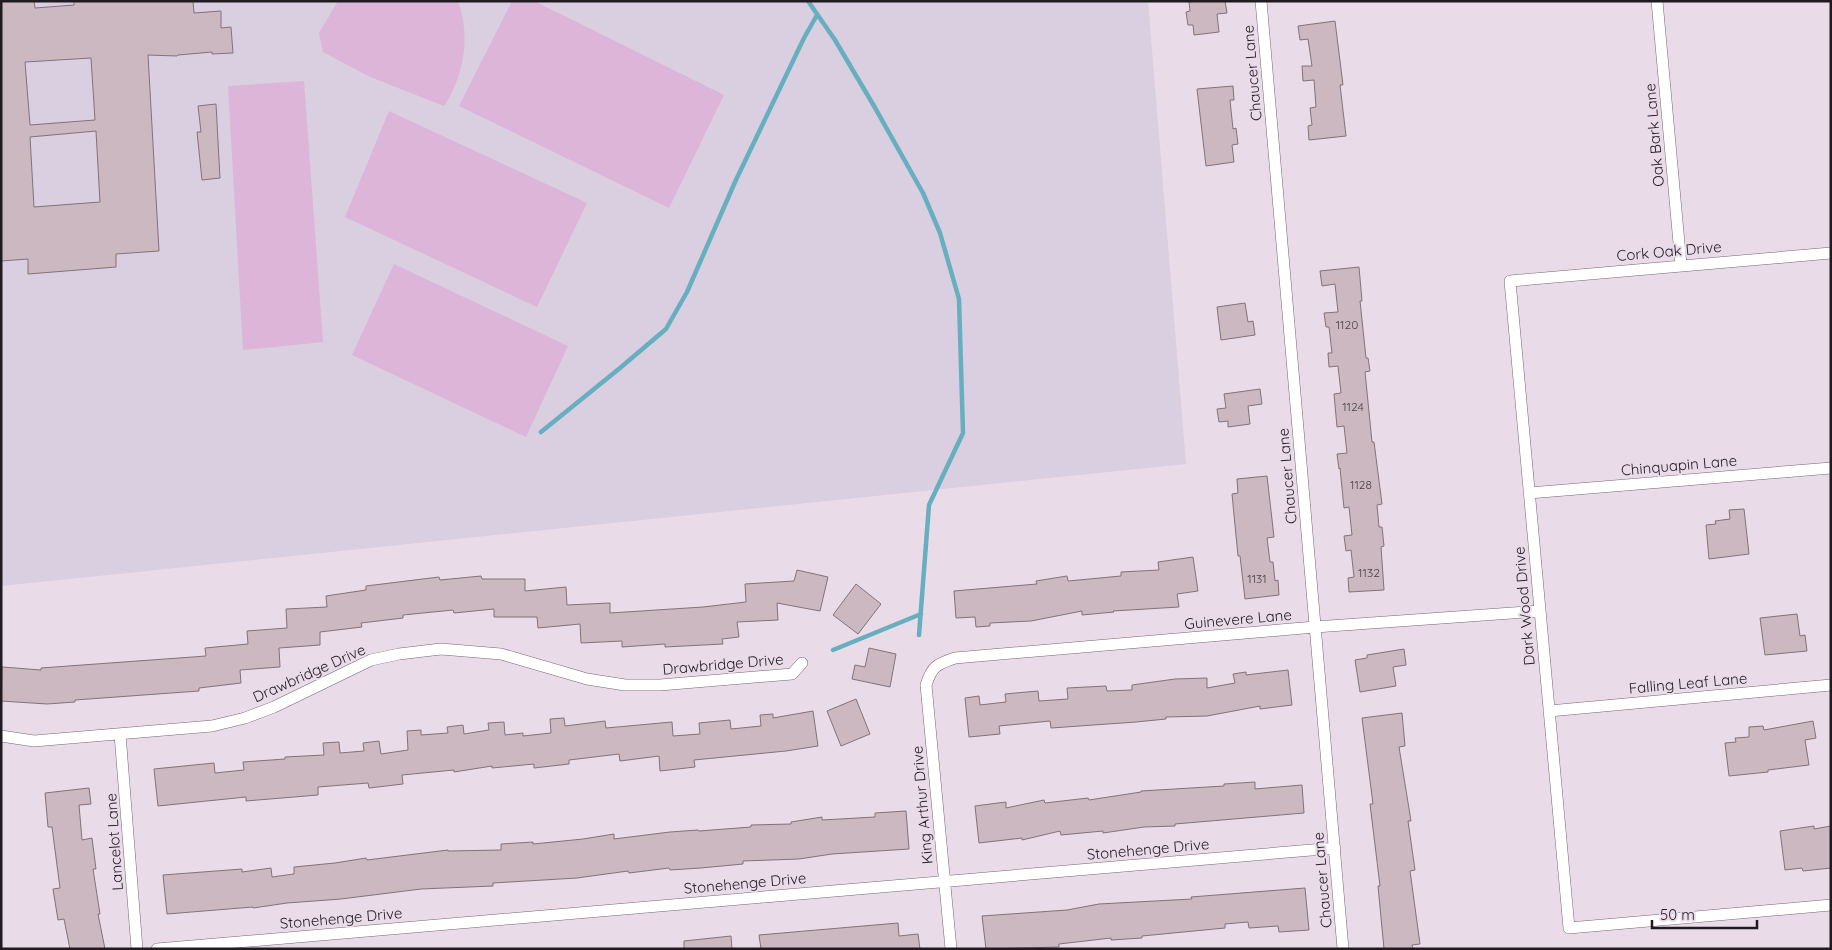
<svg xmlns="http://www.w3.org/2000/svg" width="1832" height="950" viewBox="0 0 1832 950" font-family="Quicksand,sans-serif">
  <rect width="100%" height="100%" fill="#eadbe9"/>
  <path fill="#dacee1" d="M1,1H1148L1186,464L1,586Z"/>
  <path fill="#dcb5d9" d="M338,1H458C471,36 464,76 444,106L370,77L323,52L319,33Z
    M512,1H534L724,95L669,208L459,106Z
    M304,81L323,342L243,350L228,86Z
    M389,111L587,203L537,307L345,217Z
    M394,264L568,346L526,437L352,355Z"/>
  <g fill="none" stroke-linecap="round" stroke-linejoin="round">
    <path stroke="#67afbf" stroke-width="4.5" d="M808,1L835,40L874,106L923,193L940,233L959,299L963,433L929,505L919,635
      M541,432L620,368L666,329L687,292L735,182L804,38L817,15
      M833,650L921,614"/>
  </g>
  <path fill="#cbb8c0" stroke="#847279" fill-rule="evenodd" d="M1,1H34L35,8L74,5V1H193L194,13L221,11V28L231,27L233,53L212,54V52L178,55L177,56L148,55L159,251L116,254V267L28,274V259L1,261ZM91,58L95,120L30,125L25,62ZM96,131L100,202L34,207L30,137Z
    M1197,1H1225L1227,13L1217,14L1219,32L1194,35L1193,25H1188L1186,12L1190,11L1189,2Z
    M1335,21L1343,85H1340L1346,136L1309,140L1308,126L1312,125L1310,108L1316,107L1314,80L1303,81L1302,66H1312L1308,39L1300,40L1298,26Z
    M1233,86L1234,100H1230L1233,129L1236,128L1238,144L1232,145L1234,162L1206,166L1197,89Z
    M216,104L220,178L202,180L197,132H201L198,106Z
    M1359,267L1362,301H1360L1366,358H1368L1370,371L1365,372L1372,442H1374L1382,504L1377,505L1379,527H1382L1384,546L1381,547L1384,590L1349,592L1348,578L1354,577L1351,550L1346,551L1344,536L1352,535L1349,507L1344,508L1340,468L1339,469L1337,454L1347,453L1344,426L1337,427L1334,394L1341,393L1338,366L1329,367L1328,353H1332L1329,327H1326L1324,313L1338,312L1335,284L1322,286L1320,271Z
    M1245,303L1248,322L1253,321L1255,335L1221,340L1217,307Z
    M1260,389L1262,404L1248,406L1250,424L1228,427V421L1219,422L1217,409L1226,408L1224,394Z
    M1267,476L1274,537L1267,538L1270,562H1273L1275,581L1278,580L1279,595L1245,599L1240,556H1238L1232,494L1238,493L1237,479Z
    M1744,509L1749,554L1709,559L1706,525L1716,524L1715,521L1730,519L1729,510Z
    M1193,557L1198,591L1177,594L1179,607L1113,611L1114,612L1082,615V611L1031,621L990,623V626L976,627L975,617L956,618L954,591L1037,584L1036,581L1067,576L1068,581L1121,576V572L1159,570L1158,562Z
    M797,570L828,577L820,611L777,603L778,620L737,622L739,637L722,639L723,644L665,647V644L622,647V641L581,643L580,624L538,628L537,617H494V609L454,613L453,610L403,615V618L361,623L362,627L320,632V645L279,648L280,667L240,670L241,683L199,688V691L75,700V702L47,704L1,701L2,667L41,670V668L206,656L205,648L248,644L247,631L287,628L286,609L327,607L326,596L366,590V586L439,577L440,580L481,576L482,579H525V591L566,587L567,605L610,603V613L703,607L746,602L745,584L794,581Z
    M856,584L881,604L858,634L833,615Z
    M1797,614L1800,636L1805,635L1807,651L1765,655L1760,618Z
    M869,648L896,654L890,687L852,679L855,665L865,667Z
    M1404,649L1406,665L1393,667L1396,686L1360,692L1355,660L1367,658V655Z
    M1288,670L1292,705L1260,709V706L1207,716L1166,717V719L1136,722L1051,728L1050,721L999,726L1000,734L969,737L965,698L979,696L980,705L1006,702L1005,694L1038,691L1039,701L1068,699L1067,688L1106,686L1107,691L1132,690V685L1175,679L1207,678V688L1235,683L1233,674L1246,672V675Z
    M856,699L870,734L841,746L827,711Z
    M813,711L818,746L786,751L694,760L695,767L660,771L659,756L620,761L619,754L569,760V764L534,768V764L492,768V766L454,772V770L402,775L403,784L369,788L368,783L318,787V795L246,801V797L158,806L154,769L214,763L215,773L244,770L243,762L285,759V757L324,755L323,743L339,742L340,753L364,751L363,743L379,741L381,754L408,750L407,731L421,730V735L448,733L447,727L463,725L464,734L489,730L488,723L504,722L505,735L523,733V736L551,733L550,719L564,718L565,726L605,721L606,728L672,722L673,736L700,734L699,723L730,720L731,729L761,726L760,715L773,714V718Z
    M1402,713L1405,746L1399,747L1411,821H1408L1415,870L1410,871L1420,944L1412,945L1413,949H1384L1378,886H1380L1370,804H1373L1362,718Z
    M1813,721L1816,738L1805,740L1809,765L1768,770V772L1729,776L1725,743L1736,742L1735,738L1749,737V727L1763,726L1764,730Z
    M1255,782V789L1302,785L1304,813L1175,824V826L1144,827L1103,833V831L1061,835L1060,831L1022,840V838L979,843L975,806L1006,802V808L1044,800L1045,803L1088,798L1089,800L1141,792V791L1224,786V784Z
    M89,788L91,804L79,805L82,840L92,838L96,869H93L100,914H98L105,949H70L64,919L58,920L53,889L60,888L52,827H48L45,793Z
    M906,811L909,849L832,854L799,859L743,861V864L701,868L670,870L669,868L629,873L628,871L577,878L493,883V886L421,889L341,899L287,903L253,908V907L167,914L163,875L242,869V872L271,868L272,877L294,874V867L335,863L366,858L367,860L448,850V851L501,850V844L533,842V844L583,839L614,834V839L670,832L698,830L699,831L751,827V825L791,824V822L822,817V820L875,817V813Z
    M1814,826V829L1831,826V868L1803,871L1802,868L1785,870L1780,831Z
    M1305,888L1309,930L1279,932L1278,926L1249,928L1248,922L1225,924V928L1142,936V938L1111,940V938L1059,944V947L986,949L982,916L1067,910L1099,904L1192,899L1191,897Z
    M898,923L899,936L918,934L920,949H761L759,935Z
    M731,936L732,949H684V941Z"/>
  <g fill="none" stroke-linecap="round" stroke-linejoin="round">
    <g stroke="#746773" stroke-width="12">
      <path id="minor" d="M1261,1L1343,949
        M1657,1L1681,265
        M1831,253L1510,281L1569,928L1831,905
        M1529,493L1831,468
        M1549,711L1831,685
        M120,734L137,949
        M1,736L34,741L212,726L245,718L274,707L371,660L399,654L441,649L501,654L587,679L625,685H660L792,674L802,663
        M157,949L1335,848
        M951,949L926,685C932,666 937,664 955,658L1315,627L1539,611"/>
    </g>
    <use href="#minor" stroke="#fff" stroke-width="11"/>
  </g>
  <g text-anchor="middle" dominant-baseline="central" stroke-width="4" stroke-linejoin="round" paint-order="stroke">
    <g font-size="12" fill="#4b4248">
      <text x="1347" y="324">1120</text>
      <text x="1353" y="406">1124</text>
      <text x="1361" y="484">1128</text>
      <text x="1369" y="572">1132</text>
      <text x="1257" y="578">1131</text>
    </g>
    <g font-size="15" fill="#201b20" stroke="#eadbe9">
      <text transform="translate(1252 73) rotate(-95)">Chaucer Lane</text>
      <text transform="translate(1654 135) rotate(-95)">Oak Bark Lane</text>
      <text transform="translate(1669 251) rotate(-5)">Cork Oak Drive</text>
      <text transform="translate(1679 465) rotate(-5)">Chinquapin Lane</text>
      <text transform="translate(1287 476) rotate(-95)">Chaucer Lane</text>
      <text transform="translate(1524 606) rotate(-95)">Dark Wood Drive</text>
      <text transform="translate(1238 619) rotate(-5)">Guinevere Lane</text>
      <text transform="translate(723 664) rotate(-5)">Drawbridge Drive</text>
      <text transform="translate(309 673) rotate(-24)">Drawbridge Drive</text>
      <text transform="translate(1688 683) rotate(-5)">Falling Leaf Lane</text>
      <text transform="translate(922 805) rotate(-95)">King Arthur Drive</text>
      <text transform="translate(114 842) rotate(-94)">Lancelot Lane</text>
      <text transform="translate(1148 849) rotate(-5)">Stonehenge Drive</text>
      <text transform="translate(1322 880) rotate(-95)">Chaucer Lane</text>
      <text transform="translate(745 883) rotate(-5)">Stonehenge Drive</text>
      <text transform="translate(341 918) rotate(-5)">Stonehenge Drive</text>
    </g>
  </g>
  <rect width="1832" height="950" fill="none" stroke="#201b20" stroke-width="5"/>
  <path d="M1652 920v8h105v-8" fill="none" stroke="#201b20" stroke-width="2.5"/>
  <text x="1660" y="920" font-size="15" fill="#201b20" stroke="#eadbe9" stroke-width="4" paint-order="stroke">50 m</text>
</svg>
